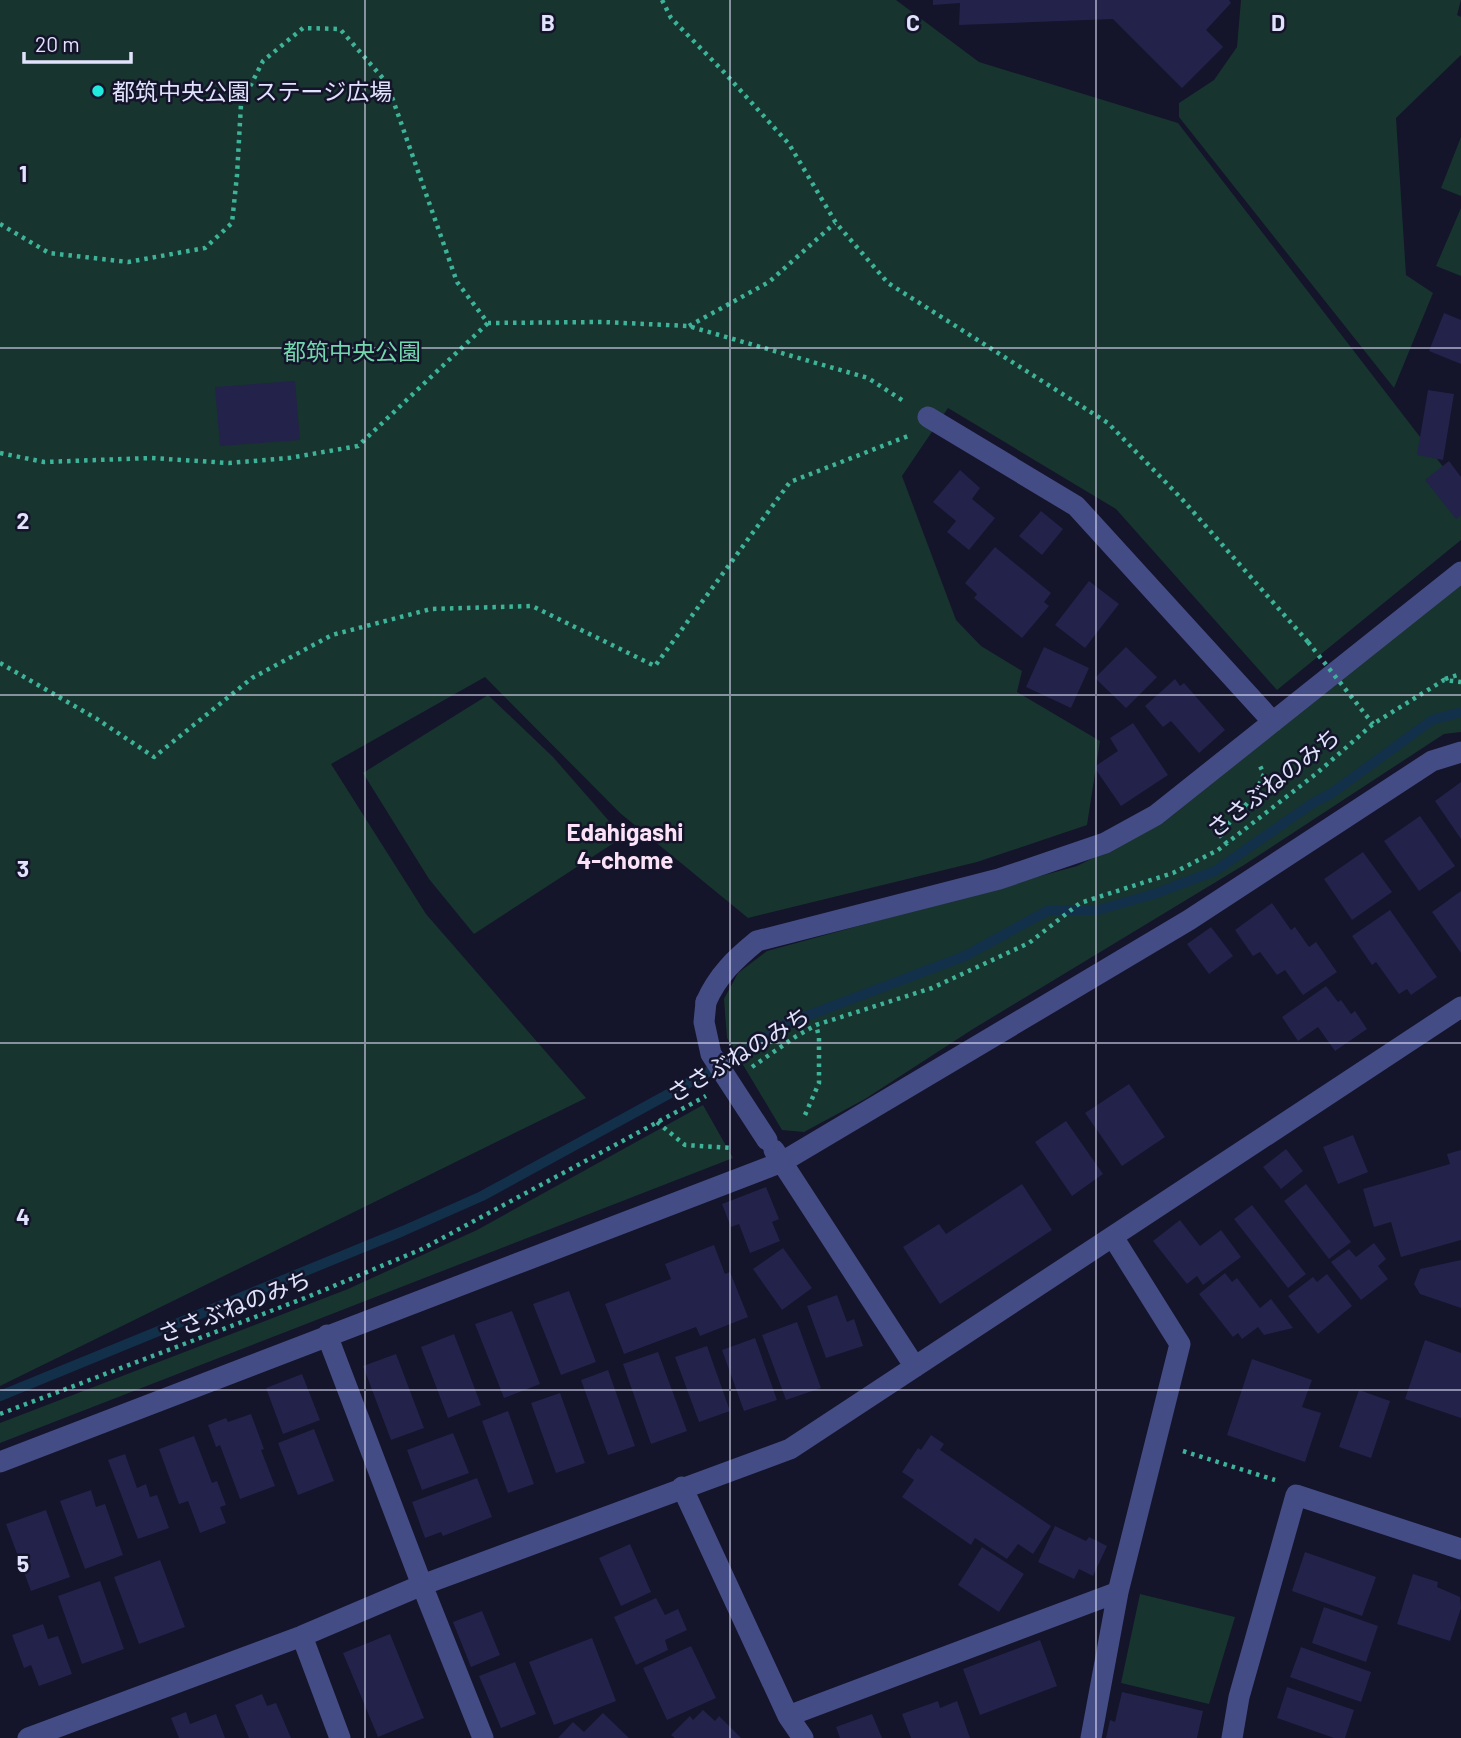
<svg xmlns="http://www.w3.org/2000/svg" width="1461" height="1738" viewBox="0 0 1461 1738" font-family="Barlow,'Noto Sans JP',sans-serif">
  <rect width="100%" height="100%" fill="#14142b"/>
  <path fill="#18342e" d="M0,0H896L979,62L1178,123L1461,490V540L1277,690L1116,509L948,408L902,476L956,620L981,646L1022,671L1017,692L1100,741L1087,825L977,862L748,918L620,813L485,677L331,764L426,914L586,1098L0,1386Z
    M1241,0H1461L1457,15L1461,17V55L1396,118L1406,275L1433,293L1394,388L1179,117V103L1214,80L1237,47Z
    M1461,137V196L1441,188Z
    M1461,208V276L1436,266Z
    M1461,583V732L1444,734L1244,865L973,1029L865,1099L804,1132L782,1130L727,1038L724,999L738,973L767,951L1077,866L1163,823Z
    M488,695L553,757L623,837L474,934L429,879L363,773Z
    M703,1105L733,1158L0,1443V1423L348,1289L477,1230Z
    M1140,1594L1235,1617L1209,1704L1121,1683Z"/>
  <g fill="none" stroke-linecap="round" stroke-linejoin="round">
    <path stroke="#13304a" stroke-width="10" d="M0,1396L403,1231L482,1196L685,1085L757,1044L783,1025L965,956L1049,910H1098L1154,894L1215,871L1313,803L1332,793L1432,720L1461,712"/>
  </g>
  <path fill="#23224a" d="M933,0H1229L1231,3L1206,30L1223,47L1182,88L1113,19L959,25L960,3L933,5Z
    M1444,313L1461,320V364L1429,351Z
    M295,381L300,440L220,446L215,387Z
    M1428,390L1454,394L1443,460L1417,455Z
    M1449,461L1461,477V515L1456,519L1425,480Z
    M960,470L980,488L972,499L995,518L969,550L947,532L956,521L933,502Z
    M1041,511L1063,529L1042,555L1019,536Z
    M995,547L1051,593L1044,602L1049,606L1022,638L974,598L977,594L965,583Z
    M1089,581L1119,604L1085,648L1055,625Z
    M1044,647L1089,668L1071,708L1026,687Z
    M1126,647L1157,677L1126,708L1095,678Z
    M1175,679L1180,686L1184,683L1225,730L1199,753L1171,721L1163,727L1145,706Z
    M1133,723L1168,775L1121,806L1094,767L1118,751L1110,738Z
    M1461,782V839L1435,801Z
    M1420,816L1455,866L1419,891L1384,841Z
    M1363,852L1392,892L1352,920L1324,879Z
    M1461,891V953L1432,912Z
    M1272,903L1291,930L1295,927L1309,947L1316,942L1337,972L1303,995L1285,970L1277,975L1260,952L1253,956L1235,930Z
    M1390,910L1437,977L1411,995L1407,989L1399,994L1376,962L1372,965L1352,936Z
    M1211,927L1233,956L1209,974L1187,944Z
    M1326,986L1338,1002L1341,1000L1351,1014L1355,1011L1367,1029L1335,1051L1318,1027L1298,1041L1282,1017Z
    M1129,1084L1165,1137L1122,1166L1085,1113Z
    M1066,1121L1103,1174L1072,1196L1035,1142Z
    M1353,1135L1368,1172L1338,1184L1323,1147Z
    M1286,1149L1303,1171L1281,1189L1263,1167Z
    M1461,1150V1240L1401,1257L1391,1222L1374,1227L1363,1189L1450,1164L1447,1154Z
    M1022,1184L1052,1230L940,1304L903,1247L939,1224L946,1234Z
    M1306,1184L1351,1242L1329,1259L1284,1201Z
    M766,1187L779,1219L772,1222L780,1241L750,1253L739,1224L731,1227L722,1204Z
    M1252,1205L1306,1274L1288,1288L1234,1219Z
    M1180,1220L1200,1246L1221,1230L1241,1257L1203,1285L1197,1276L1187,1284L1153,1241Z
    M1374,1243L1386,1259L1378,1266L1388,1279L1361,1300L1331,1262L1349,1249L1356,1257Z
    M714,1245L725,1274L730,1272L748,1317L700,1336L696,1327L624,1354L605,1304L671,1279L665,1264Z
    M783,1248L812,1288L782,1310L753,1269Z
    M1461,1260V1308L1420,1294L1414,1284L1420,1269Z
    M1225,1273L1232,1282L1237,1278L1260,1308L1271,1299L1293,1328L1264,1335L1258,1327L1242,1339L1238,1333L1233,1337L1199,1294Z
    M1327,1274L1352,1306L1318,1334L1288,1296L1313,1277L1317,1282Z
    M569,1291L596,1362L561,1375L533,1304Z
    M837,1295L847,1322L854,1319L863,1346L826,1358L807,1306Z
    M512,1311L540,1384L504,1398L475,1324Z
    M797,1322L821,1388L786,1400L762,1335Z
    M454,1334L481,1405L448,1418L421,1347Z
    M755,1338L777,1400L744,1411L722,1350Z
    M1425,1340L1461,1353V1418L1405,1399Z
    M707,1346L730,1411L699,1422L675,1357Z
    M658,1352L687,1431L651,1444L623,1364Z
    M396,1354L424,1428L391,1440L363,1366Z
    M1252,1359L1312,1380L1302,1407L1321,1413L1305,1462L1227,1435Z
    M608,1370L635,1446L608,1455L581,1380Z
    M302,1374L320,1420L283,1434L266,1388Z
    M1359,1390L1390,1401L1371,1458L1339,1447Z
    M560,1393L585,1463L556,1473L531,1403Z
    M508,1411L534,1484L508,1493L482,1421Z
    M251,1414L264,1449L261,1450L275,1486L240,1499L220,1445L216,1447L208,1425L226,1418L228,1422Z
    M314,1429L334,1481L298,1495L278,1443Z
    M453,1433L469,1473L422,1490L407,1450Z
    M931,1435L944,1444L940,1450L1051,1526L1033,1554L1018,1544L1007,1559L975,1538L971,1545L902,1497L914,1480L902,1472L918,1448L921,1450Z
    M194,1436L212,1483L217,1481L226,1505L220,1507L226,1523L200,1533L188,1501L179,1504L159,1449Z
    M125,1454L137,1488L146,1484L150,1497L157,1495L169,1528L138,1539L108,1460Z
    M477,1478L492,1517L443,1536L441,1532L425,1538L412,1502Z
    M91,1490L96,1507L105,1504L123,1555L85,1569L60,1501Z
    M46,1510L70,1577L31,1591L6,1524Z
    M1055,1526L1086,1541L1089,1537L1107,1546L1093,1576L1079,1569L1074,1579L1038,1562Z
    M630,1544L651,1592L621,1606L599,1558Z
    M982,1547L1024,1574L999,1612L958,1585Z
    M1305,1552L1376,1577L1362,1616L1292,1591Z
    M160,1560L185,1627L139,1644L114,1577Z
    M1413,1574L1438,1582L1437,1587L1460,1597L1461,1608L1450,1641L1397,1624Z
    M100,1581L124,1649L82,1664L58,1596Z
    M656,1598L665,1615L678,1609L687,1630L665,1640L668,1650L636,1665L614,1617Z
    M1324,1607L1378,1626L1366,1662L1312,1643Z
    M482,1611L500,1655L471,1667L453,1622Z
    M43,1624L48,1639L58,1636L72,1674L39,1686L31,1665L24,1668L12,1635Z
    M390,1634L424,1718L378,1737L343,1653Z
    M592,1638L616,1701L554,1725L529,1662Z
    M1040,1640L1057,1686L980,1715L963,1669Z
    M691,1646L716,1698L667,1720L643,1668Z
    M1301,1647L1371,1672L1361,1702L1290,1677Z
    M515,1662L536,1714L501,1728L479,1676Z
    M1287,1687L1354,1710L1345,1738H1334L1277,1718Z
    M1122,1692L1203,1711L1197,1738H1106L1110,1720L1115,1722Z
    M262,1694L267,1706L276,1703L291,1738H249L235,1705Z
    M938,1701L940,1708L957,1701L970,1738H911L902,1714Z
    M703,1710L715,1721L719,1716L741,1738H675L671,1735L690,1716L693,1720Z
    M186,1712L190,1724L216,1714L225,1738H179L171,1718Z
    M603,1713L629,1738H558L573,1722L584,1732Z
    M872,1714L882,1738H840L836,1727Z"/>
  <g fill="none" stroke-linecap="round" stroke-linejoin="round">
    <path stroke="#3db399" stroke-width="4.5" stroke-dasharray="3.5 5" stroke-linecap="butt" d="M662,0L671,18L722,70L789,144L836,223L888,283L1108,423L1181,498L1308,642
      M0,224L49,253L128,262L205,248L232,223L237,175L241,104L263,61L303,28L340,29L387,83L457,282L488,323L603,322L688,326L868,378L905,402
      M689,326L769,282L835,223
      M0,453L44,462L151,458L229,463L289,458L358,446L488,323
      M0,663L97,719L154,757L252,678L332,635L431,609L532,606L655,666L790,482L908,436
      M1445,679L1461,674
      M1227,844L1219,834L1253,797L1264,774L1260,766
      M752,1067L795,1037L816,1025L932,988L1029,943L1080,903L1173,873L1218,850L1317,773L1373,724L1444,680L1461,682
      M805,1115L819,1083V1037L816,1025
      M657,1122L685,1145L733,1148
      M0,1414L305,1298L422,1249L706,1096
      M1183,1451L1275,1480"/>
    <path stroke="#444c85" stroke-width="21" d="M928,417L1076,506L1273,722
      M706,1002C718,975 735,959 757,941L999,879L1105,843L1156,815L1461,572
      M774,1150L915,1367
      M327,1335L422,1585L483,1738
      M0,1462L782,1162L1189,920L1432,761L1461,752
      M682,1487L788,1716L803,1738
      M302,1636L340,1738
      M788,1716L1118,1592
      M28,1738L302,1636L422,1585L790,1449L1461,1007
      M1091,1738L1118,1592L1180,1344L1113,1237
      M1232,1738L1239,1697L1296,1495L1461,1549"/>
    <path stroke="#3db399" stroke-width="4.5" stroke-dasharray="3.5 5" stroke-linecap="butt" d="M1308,642L1373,724"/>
    <path stroke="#444c85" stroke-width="21" d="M706,1002L704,1022L711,1054L767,1140"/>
  </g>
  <path fill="none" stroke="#e1e2fc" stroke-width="2" stroke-opacity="0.55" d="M365,0V1738M730,0V1738M1096,0V1738M0,348H1461M0,695H1461M0,1043H1461M0,1390H1461"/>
  <circle fill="#1feadd" stroke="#14142b" stroke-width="2.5" cx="98" cy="91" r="7"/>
  <g text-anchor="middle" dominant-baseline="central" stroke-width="5" stroke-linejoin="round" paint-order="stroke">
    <g font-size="23" fill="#e1e2fc" stroke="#14142b" text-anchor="start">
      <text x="112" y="91">都筑中央公園 ステージ広場</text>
    </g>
    <g font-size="23" fill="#72d7ad" stroke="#14142b">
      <text x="352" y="351">都筑中央公園</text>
    </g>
    <g font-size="23" fill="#e1e2fc" stroke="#14142b">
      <text transform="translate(1273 782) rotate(-38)">ささぶねのみち</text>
      <text transform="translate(738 1054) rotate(-31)">ささぶねのみち</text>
      <text transform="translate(234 1306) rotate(-21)">ささぶねのみち</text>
    </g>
    <g font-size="24" font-weight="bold" fill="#fce2f7" stroke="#14142b">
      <text x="625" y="831">Edahigashi<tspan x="625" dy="28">4-chome</tspan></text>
    </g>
  </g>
  <g font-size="23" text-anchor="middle" font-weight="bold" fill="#e1e2fc" stroke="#14142b" stroke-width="5" stroke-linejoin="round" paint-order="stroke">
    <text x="548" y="31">B</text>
    <text x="913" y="31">C</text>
    <text x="1278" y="31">D</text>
    <text x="23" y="182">1</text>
    <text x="23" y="529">2</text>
    <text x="23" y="877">3</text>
    <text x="23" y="1225">4</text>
    <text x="23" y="1572">5</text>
  </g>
  <path d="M24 52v10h107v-10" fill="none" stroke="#e1e2fc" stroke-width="3.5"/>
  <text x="35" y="52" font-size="21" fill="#e1e2fc" stroke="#14142b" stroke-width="5" paint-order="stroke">20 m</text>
</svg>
